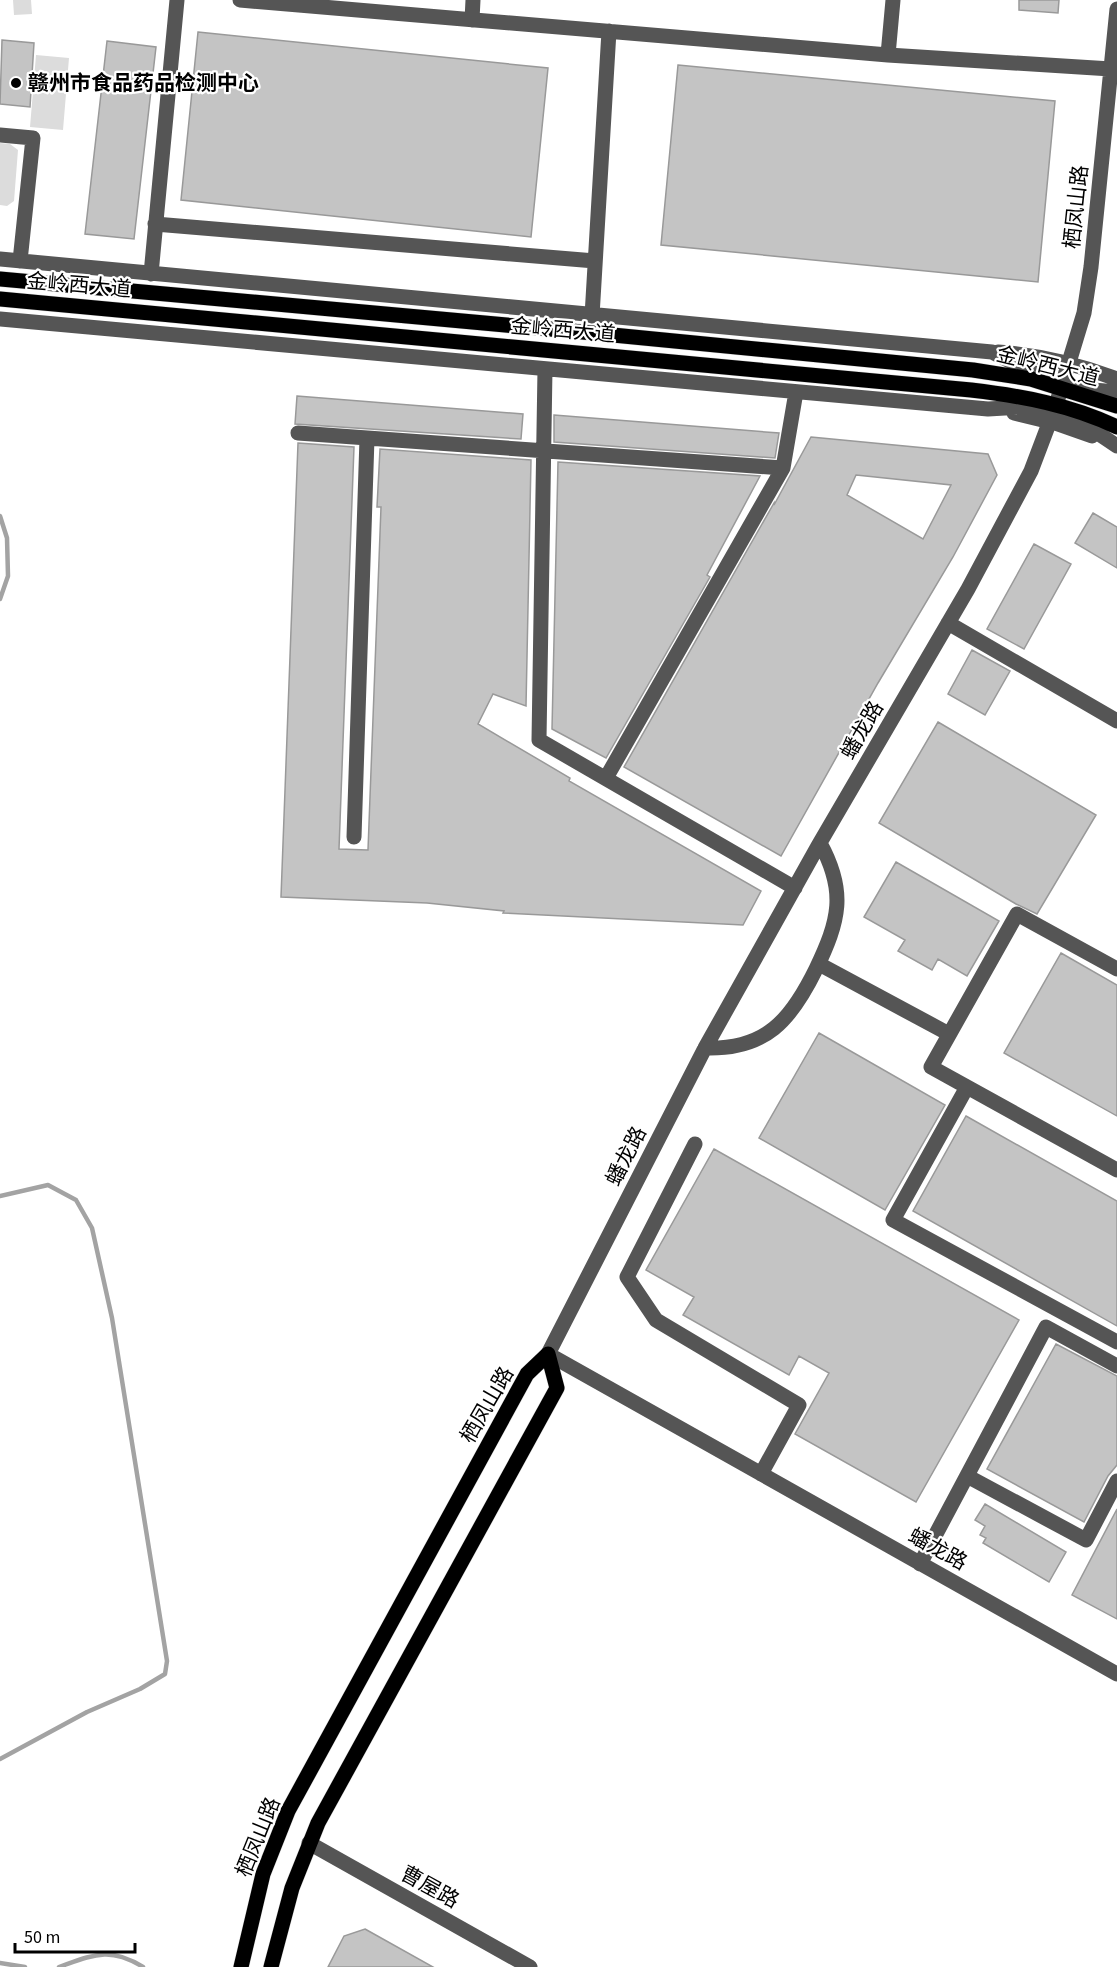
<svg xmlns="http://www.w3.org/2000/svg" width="1117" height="1967" viewBox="0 0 1117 1967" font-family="'Source Sans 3','Noto Sans SC',sans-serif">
  <rect width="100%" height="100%" fill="#fff"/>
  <path fill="#dcdcdc" d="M13,0H31L32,14L14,15Z
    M36,55L69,58L63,130L30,127Z
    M0,143L10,144L18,150L14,201L7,206L0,205Z"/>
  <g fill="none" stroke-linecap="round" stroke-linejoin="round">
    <path stroke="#a3a3a3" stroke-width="4.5" d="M0,516L7,538L8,576L0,599
      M0,1196L48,1185L76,1200L92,1228L112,1318L167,1661L165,1674L140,1689L87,1712L0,1759
      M0,1963L25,1967
      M59,1967C93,1955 110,1946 143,1967"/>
  </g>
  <path fill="#c4c4c4" stroke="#999" stroke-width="1.5" fill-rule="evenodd" d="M1019,0H1059L1058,13L1019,10Z
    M198,32L548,68L531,237L181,200Z
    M2,40L34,43L30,107L0,104Z
    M107,41L156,47L134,239L85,234Z
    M678,65L1055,101L1038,282L661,245Z
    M297,396L523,414L521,439L295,424Z
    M554,415L779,433L775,458L554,442Z
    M811,437L988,454L997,475L953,557L878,683L781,856L624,767L774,503V505ZM856,475L951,485L923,539L847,495Z
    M298,443L354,447L339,849L368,850L381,507H377L380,449L531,460L526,706L493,694L478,724L570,778L569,781L761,891L743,925L503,913L504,911L427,903L281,897Z
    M558,462L760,476L707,575L710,577L606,758L552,729Z
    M1093,513L1117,527V568L1075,543Z
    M1034,544L1071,564L1024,649L987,629Z
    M972,650L1010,671L985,715L948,694Z
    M938,722L1096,815L1037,914L1016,904L879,823Z
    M896,862L999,921L967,976L938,959L932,970L898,951L905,940L864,917Z
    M1061,953L1117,985V1116L1004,1053Z
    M819,1033L945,1105L885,1210L759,1138Z
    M966,1116L1117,1201V1326L913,1211Z
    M714,1149L1019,1320L916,1502L795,1434L829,1373L799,1356L789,1375L683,1315L694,1297L646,1270Z
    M1056,1344L1117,1376V1465L1108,1476L1084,1522L987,1469Z
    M985,1504L1066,1552L1049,1582L983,1543L986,1538L980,1535L985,1526L975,1520Z
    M1117,1509V1619L1072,1595Z
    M365,1929L433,1967H328L344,1936Z"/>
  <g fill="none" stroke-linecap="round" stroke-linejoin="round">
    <g stroke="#dbdbdb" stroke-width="16">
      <path id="major" d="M0,279L572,331L973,370L1031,379L1117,406
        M0,299L971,390C1022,396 1071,405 1117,427
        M241,1967L263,1874L288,1811L527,1374L548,1354L557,1388L318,1823L292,1888L271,1967"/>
    </g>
    <path stroke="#555" stroke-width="15" d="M240,0L888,55L1111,69
      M1117,9L1091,267L1084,313L1056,405L1031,471L968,589L818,846L705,1048L548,1354L1117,1674
      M472,20L473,0
      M888,55L893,0
      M0,135L33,138L20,261
      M155,224L595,261
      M0,259L992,352L1048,380
      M151,274L177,0
      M592,316L609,31
      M0,319L988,409L1056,405L1117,446
      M998,352C1039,355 1078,364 1117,379
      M545,369L539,740L795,888
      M1070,388L1117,392
      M1014,413L1055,423L1092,436
      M298,433L783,468
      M948,623L1117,721
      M606,778L783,468L796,392
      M354,837L367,438
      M819,964L949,1034
      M1117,969L1017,914L931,1067L1117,1170
      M705,1048C766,1050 791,1020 816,969C839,921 847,892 820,843
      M967,1087L893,1220L1117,1342
      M695,1144L627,1277L656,1320L799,1405L761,1474
      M967,1476L1086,1540L1117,1481
      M920,1564L1046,1327L1117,1366
      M309,1843L530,1967"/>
    <use href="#major" stroke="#000" stroke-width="15"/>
  </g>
  <circle fill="#000" stroke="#fff" stroke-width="2" cx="16" cy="83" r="6"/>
  <g text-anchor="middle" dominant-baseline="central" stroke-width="4.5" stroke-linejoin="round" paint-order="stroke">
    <g font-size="21" font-weight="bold" fill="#000" stroke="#fff" text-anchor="start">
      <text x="28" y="83">赣州市食品药品检测中心</text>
    </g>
    <g font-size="21" fill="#000" stroke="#fff">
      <text transform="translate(1076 207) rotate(-84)">栖凤山路</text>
      <text transform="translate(79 285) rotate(5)">金岭西大道</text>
      <text transform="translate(563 330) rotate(5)">金岭西大道</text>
      <text transform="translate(1048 366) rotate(14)">金岭西大道</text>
      <text transform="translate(862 730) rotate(-60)">蟠龙路</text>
      <text transform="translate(626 1156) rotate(-63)">蟠龙路</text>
      <text transform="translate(487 1405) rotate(-60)">栖凤山路</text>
      <text transform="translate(938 1549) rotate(29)">蟠龙路</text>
      <text transform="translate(258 1837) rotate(-68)">栖凤山路</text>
      <text transform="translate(430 1887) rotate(29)">曹屋路</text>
    </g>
  </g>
  <path d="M15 1943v9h120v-9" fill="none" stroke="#000000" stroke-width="3"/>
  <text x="24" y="1943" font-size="18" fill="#000000" stroke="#ffffff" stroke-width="4.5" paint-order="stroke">50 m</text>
</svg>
